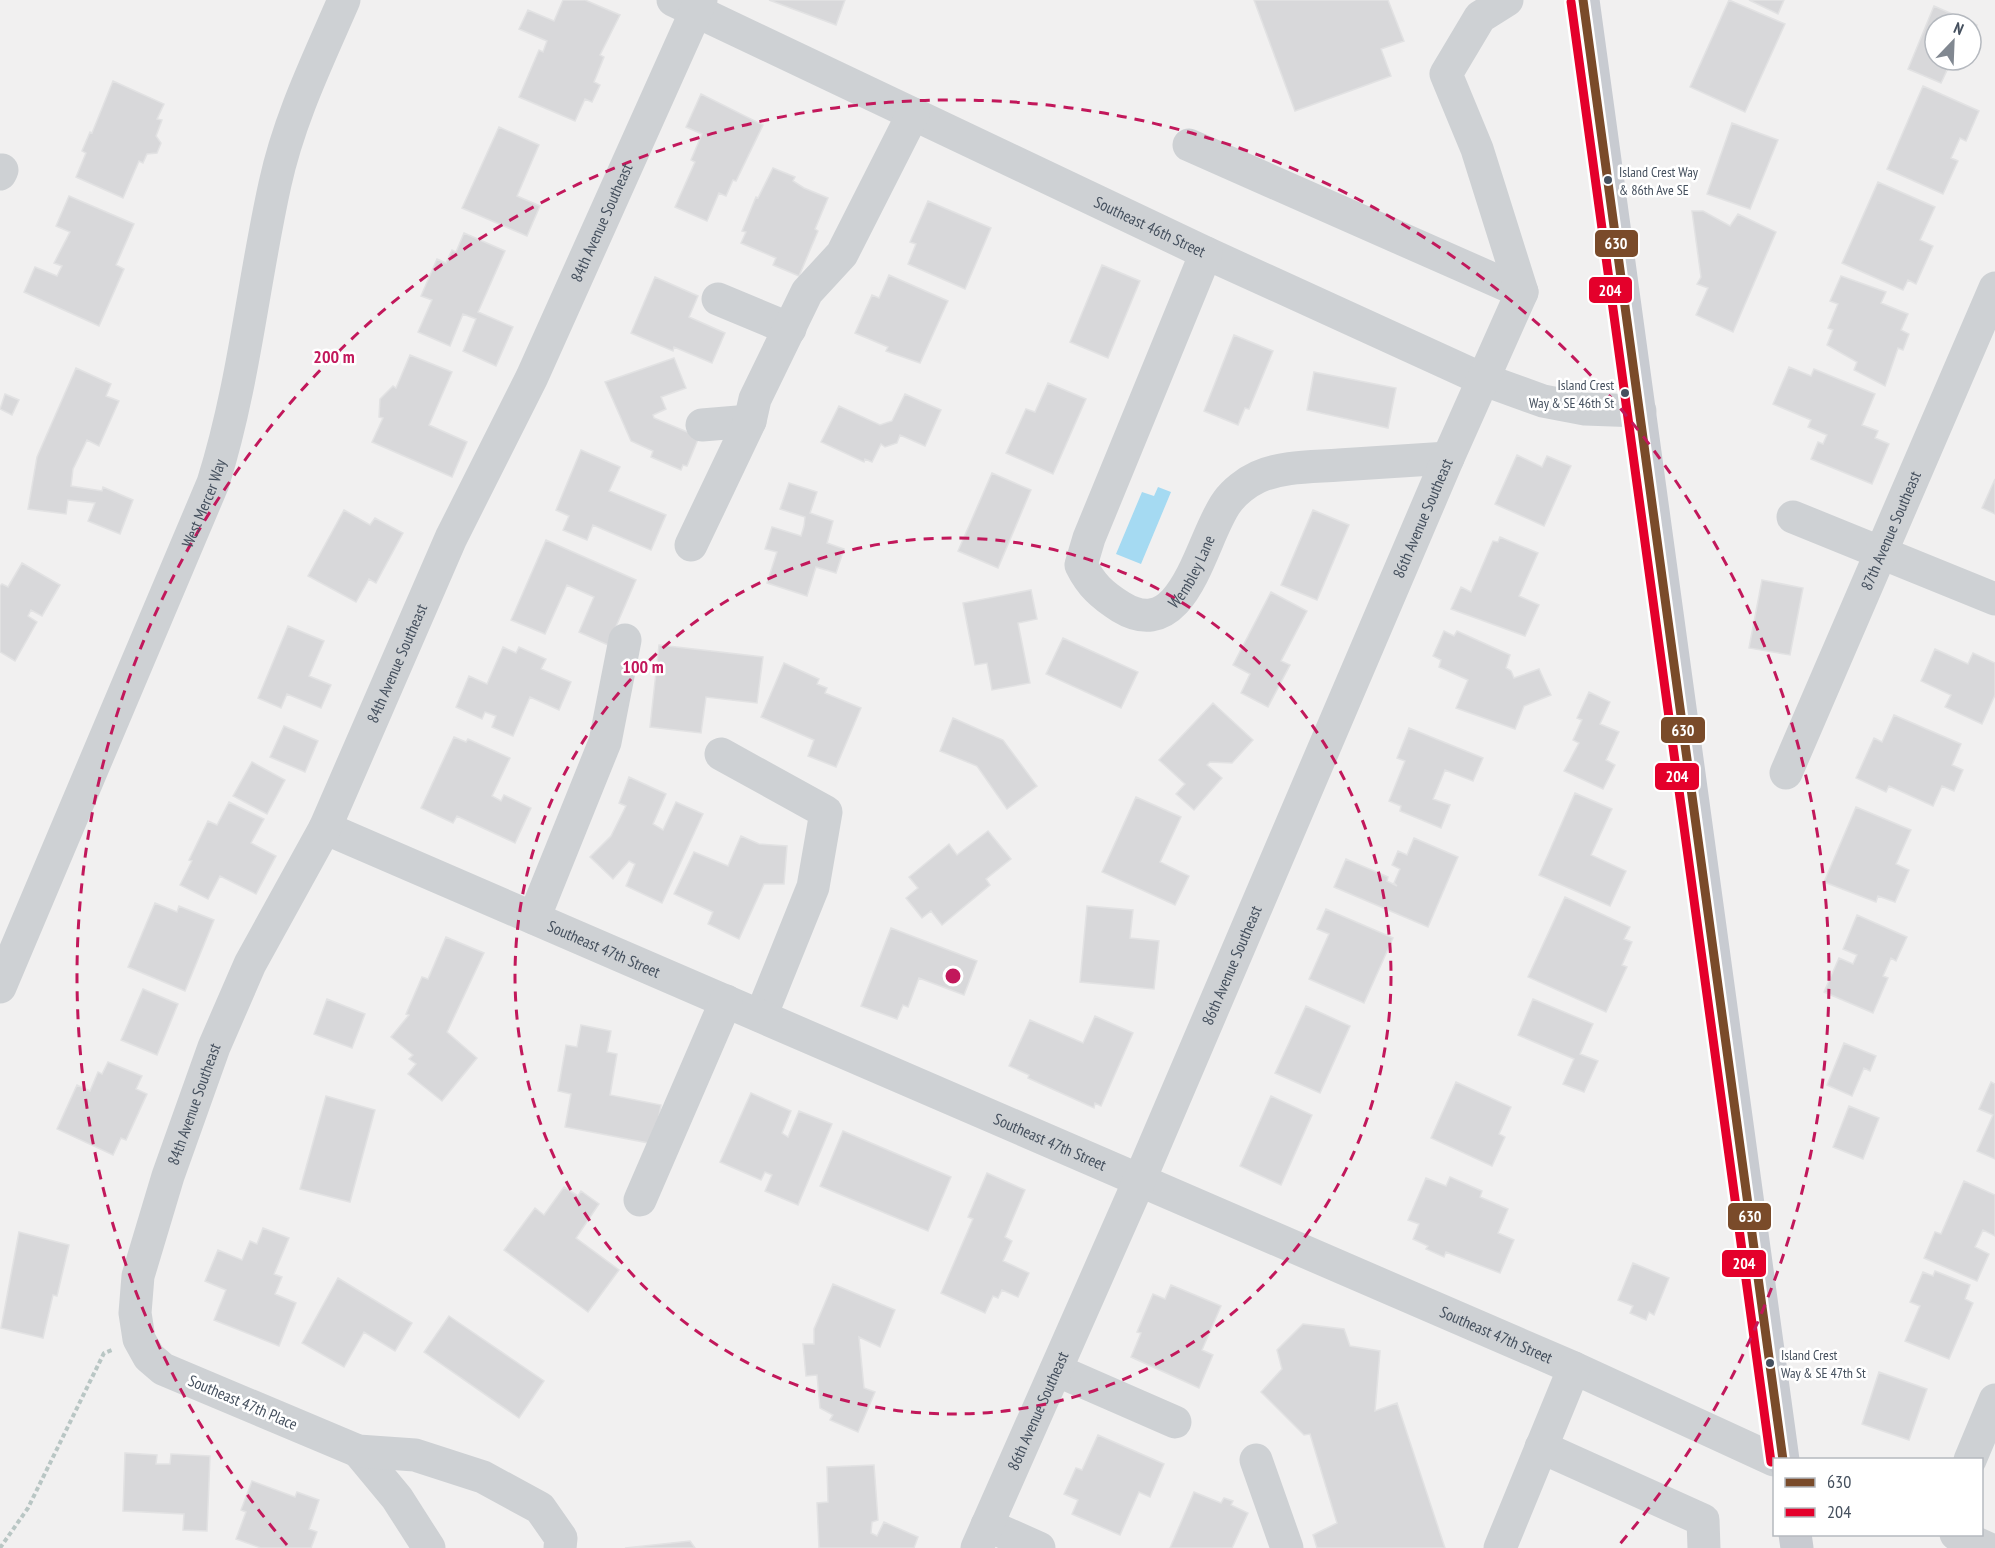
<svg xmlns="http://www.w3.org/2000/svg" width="1995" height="1548" viewBox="0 0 1995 1548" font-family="'PT Sans Narrow',sans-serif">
  <rect width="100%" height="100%" fill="#f1f0f0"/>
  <path fill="#a5daf2" d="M1158,487L1171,492L1141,564L1116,554L1142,492L1154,496Z"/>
  <path fill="#d8d8da" stroke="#e2e2e3" stroke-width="1.5" d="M563,0H585L620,15L600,55L604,57L594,82L600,85L592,102L585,99L575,121L519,97L539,50L543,52L547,41L519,29L528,10L554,21Z
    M769,0H845L836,25Z
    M1254,0H1388L1404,41L1381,49L1391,76L1295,111Z
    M1729,0L1785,24L1745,112L1690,87Z
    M1749,0H1784L1778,14Z
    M1934,6L1977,25L1971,40V24H1935V60H1962L1959,68L1950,64L1941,83L1908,69Z
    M113,81L164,104L157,119L162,120L156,136L161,143L157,153L147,154L143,163L139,161L123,198L76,177L86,153L82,151L90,132L92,133Z
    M1923,86L1979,111L1966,141L1960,138L1951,158L1958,161L1943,194L1887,169Z
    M701,94L763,125L736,181L733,180L726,196L719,193L707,221L675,207L695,162L691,160L702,134L686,127Z
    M1732,123L1778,140L1750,209L1707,194Z
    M499,127L539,145L517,196L540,206L527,236L462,208Z
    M773,168L795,177L793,181L804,188L828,198L815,229L818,231L799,276L773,265L776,258L741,243L746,232L742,231L756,197L758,198Z
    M1878,182L1935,207L1920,240L1933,246L1916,284L1908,280L1903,290L1842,263Z
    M69,196L134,224L116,265L124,269L99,326L24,292L35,267L57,276L62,266L54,263L70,232L56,226Z
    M928,201L991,228L965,289L908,264L916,244L910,242Z
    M1692,211H1703L1730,226L1738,214L1776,232L1733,332L1696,315L1708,288L1697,284L1701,277Z
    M464,233L505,251L478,312L513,327L496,366L463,351L476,319L463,314L450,346L418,332L432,300L421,296L437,259L446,263L452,250L456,252Z
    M1102,265L1140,281L1108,358L1070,342Z
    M889,275L948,301L920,363L886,351L888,347L855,333L872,295L879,298Z
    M1841,276L1886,292L1881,303L1908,314L1901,330L1909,334L1903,350L1898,348L1885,386L1854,370L1857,362L1827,345L1833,330L1828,328L1838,304L1830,301Z
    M655,277L698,296L689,317L725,333L712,363L674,347L673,351L631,333Z
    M1234,335L1273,351L1249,409L1245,408L1238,425L1204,411Z
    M410,355L452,372L429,425L467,442L452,477L372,442L383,418L379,417L380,399L393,386L396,388Z
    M674,358L686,388L661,397L666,409L653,415L654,418L699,437L687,466L683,465L681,470L651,457L653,451L631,441L605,382Z
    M1789,367L1811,376L1814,369L1875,394L1862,425L1878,431L1875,438L1889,444L1872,484L1811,459L1818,442L1823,444L1827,435L1808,427L1811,420L1773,404Z
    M76,368L111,384L106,396L119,401L99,446L87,440L73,469L71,486L102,491L103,487L133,500L120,534L88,521L95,503L68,500L66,514L28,509L37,457Z
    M1314,372L1396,388L1388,428L1307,410Z
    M1048,383L1086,399L1053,474L1006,453L1026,409L1035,412Z
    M5,394L19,400L12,415L0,409Z
    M905,394L941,410L925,446L900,435L897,443L885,447L881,444L872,462L865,459L864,462L821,442L839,406L880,425L892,421Z
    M581,450L620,467L609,491L666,515L651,550L593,525L587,540L563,530L569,516L556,510Z
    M1517,455L1542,467L1547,456L1571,466L1544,526L1495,504Z
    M992,473L1031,490L998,568L958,551Z
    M1995,479V514L1982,508Z
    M789,483L817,492L810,513L833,521L827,543L844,549L836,573L816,567L807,596L767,583L777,552L765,549L772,527L801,536L804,526L805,517L780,509Z
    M344,510L370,525L375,518L403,533L376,583L369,579L356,602L308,576Z
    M1313,510L1349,525L1317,600L1281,585Z
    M1500,537L1538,553L1519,596L1539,605L1525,636L1451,609L1461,587L1471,592L1493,541L1498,542Z
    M546,540L636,580L608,645L579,632L594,597L567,585L545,634L511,620Z
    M22,563L60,585L42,616L31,610L28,616L37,622L15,661L0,652V586L2,584L8,587Z
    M1762,580L1803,588L1790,655L1749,648Z
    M1031,590L1037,619L1018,623L1030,683L992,690L987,663L975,665L963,603Z
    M1271,592L1307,611L1281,661L1290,665L1268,707L1241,693L1250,674L1233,665Z
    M288,626L324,641L309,676L331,685L321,708L287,694L281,708L258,698Z
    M1444,631L1454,636L1457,631L1510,655L1506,668L1511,671L1514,678L1539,669L1551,695L1524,706L1515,729L1456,708L1468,680L1439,667L1441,660L1433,656Z
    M1063,638L1138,672L1121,708L1046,674Z
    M659,645L763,657L757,703L706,697L701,733L650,727Z
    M503,647L516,653L519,647L546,659L541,669L571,682L559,710L530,697L513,736L492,727L496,716L485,712L482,719L456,707L469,676L487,684Z
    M1935,649L1968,664L1973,653L1995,663V695L1982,724L1945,707L1951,695L1921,681Z
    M784,663L819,679L817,684L827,688L825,693L861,708L836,767L808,756L814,740L761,717Z
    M1589,692L1610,702L1600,724L1619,732L1606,760L1615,765L1603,789L1564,771L1579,743L1573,740L1582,720L1577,718Z
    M1213,703L1253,740L1232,763L1210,762L1207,765L1222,778L1194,810L1176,794L1185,784L1159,760Z
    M1894,715L1961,744L1952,765L1963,770L1954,791L1942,786L1933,806L1889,786L1886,792L1856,778L1874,738L1882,742Z
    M953,718L1003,740L1037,786L1007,809L977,766L940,751Z
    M284,726L318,741L305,772L270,757Z
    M1409,728L1483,758L1473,781L1445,770L1433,799L1450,805L1441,828L1400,811L1401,806L1389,801L1405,761L1397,758Z
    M454,737L466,742L468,739L510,758L492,796L501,801L504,795L531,808L515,843L457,816L453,823L421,808Z
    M252,762L285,780L267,814L233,796Z
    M629,777L666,794L653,824L663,830L676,802L703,814L662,903L626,886L635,864L629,861L613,879L590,857L611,836L626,806L619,803Z
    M1575,793L1612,809L1591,855L1626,871L1610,906L1539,875Z
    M1136,797L1181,817L1160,862L1189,876L1175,905L1102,872Z
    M229,802L264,819L251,843L276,856L256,894L220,876L208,899L180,885L192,861L189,860L208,821L217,825Z
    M1856,807L1911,830L1896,864L1909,870L1895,902L1878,896L1876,902L1824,882Z
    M988,831L1011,859L986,879L990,885L942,925L931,911L922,918L906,898L918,888L909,877L949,844L957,855Z
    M741,836L759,844L787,846L784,884H764L739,939L708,924L713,912L674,894L694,852L728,866Z
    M1414,838L1458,857L1428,927L1334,887L1346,859L1388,877L1387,881L1397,886L1394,883L1400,869L1392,865L1398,851L1407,855Z
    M1565,897L1630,927L1624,939L1632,942L1622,965L1627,967L1606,1012L1528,977Z
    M155,903L177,912L179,906L214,920L185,991L128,967Z
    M1087,906L1133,910L1130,938L1159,941L1154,989L1080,982Z
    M1326,909L1393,938L1364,1003L1309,979L1329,934L1317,929Z
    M1857,915L1907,937L1896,961L1891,958L1883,976L1888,978L1873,1013L1824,992L1839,958L1853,964L1857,955L1843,949Z
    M891,928L977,961L964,995L919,978L908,1007L903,1005L897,1019L861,1006Z
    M446,937L484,953L447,1032L477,1058L442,1101L408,1074L416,1064L409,1059L413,1055L391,1037L409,1015L406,1014L422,977L428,979Z
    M143,989L178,1004L157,1055L121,1040Z
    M327,999L365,1014L352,1048L314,1034Z
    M1533,999L1593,1024L1580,1054L1598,1061L1584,1092L1563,1084L1574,1059L1518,1035Z
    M1306,1006L1350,1026L1320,1093L1275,1073Z
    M1095,1016L1133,1033L1101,1106L1095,1103L1094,1108L1028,1078L1029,1075L1009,1066L1030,1020L1083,1043Z
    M581,1025L611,1031L607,1052L617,1054L610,1095L661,1105L654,1144L565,1127L571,1094L558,1091L566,1045L577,1047Z
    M1844,1043L1876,1056L1870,1071L1864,1068L1852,1096L1827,1085Z
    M108,1062L142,1076L136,1089L147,1094L126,1140L121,1138L113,1155L57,1129L77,1085L90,1091L98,1072L102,1074Z
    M1456,1082L1511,1107L1499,1134L1505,1137L1492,1166L1431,1138Z
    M1991,1082L1995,1084V1159L1977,1151L1993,1115L1979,1109Z
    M751,1093L791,1111L782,1133L788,1137L799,1111L832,1124L798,1205L765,1191L772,1175L765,1172L761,1180L720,1162Z
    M326,1096L375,1110L350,1202L300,1189Z
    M1271,1096L1312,1115L1281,1185L1240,1166Z
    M1849,1106L1879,1118L1863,1159L1833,1147Z
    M843,1131L951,1177L928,1231L820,1186Z
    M987,1173L1025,1190L1005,1237L1012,1241L1003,1261L1029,1273L1018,1297L1002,1290L998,1298L993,1296L985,1313L941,1293L973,1219L968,1217Z
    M1450,1177L1482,1191L1480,1197L1508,1209L1498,1233L1514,1240L1500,1273L1446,1252L1444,1257L1426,1249L1428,1246L1413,1239L1419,1224L1408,1220L1426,1178L1446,1186Z
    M1964,1181L1995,1195V1236L1983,1230L1975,1247L1989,1254L1977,1281L1924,1258L1935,1232L1941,1234Z
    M564,1187L578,1196L581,1191L599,1204L576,1238L619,1270L588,1312L504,1250L535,1208L544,1215Z
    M263,1228L289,1238L274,1274L282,1277L275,1294L296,1303L279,1346L214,1320L226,1290L205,1281L218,1250L242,1260L250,1241L257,1244Z
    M19,1232L69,1245L57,1296L53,1295L43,1338L1,1328Z
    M1633,1263L1669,1278L1654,1315L1649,1312L1646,1320L1630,1313L1633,1306L1618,1300Z
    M1935,1271L1970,1285L1965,1299L1973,1303L1949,1359L1905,1341L1920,1306L1910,1302L1923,1272L1933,1276Z
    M338,1278L412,1323L395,1351L364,1332L344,1367L302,1343Z
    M833,1284L895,1310L880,1347L859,1337L864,1388L875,1392L858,1432L830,1420L833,1415L820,1408L817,1375L806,1376L803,1344H814V1329Z
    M1171,1285L1221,1306L1202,1350L1213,1355L1199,1388L1131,1357L1141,1333L1137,1332L1153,1294L1165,1299Z
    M449,1316L544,1381L519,1418L424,1352Z
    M1303,1324L1344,1329L1350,1346L1380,1351L1375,1411L1397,1403L1445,1548H1317L1313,1535L1337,1523L1310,1434L1304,1435L1261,1392L1282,1369L1277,1350Z
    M1879,1372L1927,1389L1909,1440L1862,1424Z
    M1098,1435L1164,1464L1150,1497L1139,1492L1120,1535L1072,1514L1078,1500L1064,1494L1076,1468L1082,1470Z
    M125,1453L157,1455L156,1464H170L171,1454L210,1456L207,1531L183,1530L184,1514L123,1511Z
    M874,1465L878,1520L872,1522L871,1533L877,1536L884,1522L918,1537L914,1548H819L817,1503L828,1502L827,1467Z
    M252,1481L295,1497L297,1492L319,1500L309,1529L317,1532L311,1548H261L236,1539L246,1512L241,1510Z
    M1194,1492L1221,1503L1224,1498L1233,1501L1231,1505L1248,1513L1232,1548H1170Z
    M690,1541L695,1548H625Z"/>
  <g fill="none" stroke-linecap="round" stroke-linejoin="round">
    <path stroke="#b9c6c4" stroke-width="4" stroke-dasharray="4.5 3" stroke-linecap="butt" d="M0,1548L28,1508L104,1353L112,1350"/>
    <g stroke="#ced1d4" stroke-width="33">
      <path id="s1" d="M673,0L1206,253L1482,379L1543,401L1585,409L1640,411"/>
      <path d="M1189,145L1522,292"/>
      <path d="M0,174L2,170"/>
      <path id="s2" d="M1206,253L1089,538L1081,565C1091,585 1102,595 1121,607C1185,646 1201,537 1227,502C1234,492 1247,482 1258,477C1283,466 1312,467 1339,465C1375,463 1412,460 1448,458"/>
      <path d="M718,299L790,329"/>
      <path d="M702,425L750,421"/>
      <path d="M1793,517L1995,599"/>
      <path d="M691,545L750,421L755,399L807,292L842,254L913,114"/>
      <path d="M721,754L826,812L813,887L761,1016"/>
      <path id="s3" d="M1786,773L1995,288"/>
      <path id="s4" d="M325,828L1574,1368L1774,1460"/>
      <path d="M534,918L605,742L625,640"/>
      <path id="s5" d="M0,987L213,483C244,385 253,283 275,184C289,119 318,60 344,0"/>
      <path d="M640,1200L726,1001"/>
      <path d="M1056,1370L1175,1422"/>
      <path d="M1541,1447L1703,1520L1704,1548"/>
      <path d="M358,1451L397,1498L429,1548"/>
      <path d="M1256,1460L1287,1548"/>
      <path d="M1970,1460L1995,1400"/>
      <path d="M987,1525L1039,1548"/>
      <path d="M1956,1534L1987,1548"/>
      <path id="s6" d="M560,1548L561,1538L540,1508L483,1477L415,1455L358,1451L163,1369L149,1357L139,1339L135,1313L138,1276L168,1176L214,1047L250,964L325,828L451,538L532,377L701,0"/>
      <path id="s7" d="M977,1548L1140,1179L1448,458L1522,292L1477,149L1446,74L1480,17L1507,0"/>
      <path d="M1500,1548L1574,1368"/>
    </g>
    <path stroke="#c8cbd1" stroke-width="33" d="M1583,0L1783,1460
      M1795,1534L1797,1548"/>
    <g stroke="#fff" stroke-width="14">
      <path id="bus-1" d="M1583,0L1783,1460"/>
    </g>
    <g stroke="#fff" stroke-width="14">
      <path id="bus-2" d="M1571,2L1771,1462"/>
    </g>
    <use href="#bus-1" stroke="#7a4b2a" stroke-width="9"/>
    <use href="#bus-2" stroke="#e4002b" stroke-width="9"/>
  </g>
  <g fill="none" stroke="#c2185b" stroke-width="3" stroke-dasharray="10 8">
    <circle cx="953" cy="976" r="438"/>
    <path d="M287 1545A876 876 0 1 1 1619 1545"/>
  </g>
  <g fill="#45505e" stroke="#fff" stroke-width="2">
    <circle cx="1608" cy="180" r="5"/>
    <circle cx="1625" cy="393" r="5"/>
    <circle cx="1770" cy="1363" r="5"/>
  </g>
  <g text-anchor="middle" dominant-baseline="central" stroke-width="5" stroke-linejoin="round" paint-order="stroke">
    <g font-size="14" fill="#45505e" stroke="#fff" text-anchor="start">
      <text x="1619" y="172">Island Crest Way<tspan x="1619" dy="18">&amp; 86th Ave SE</tspan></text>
      <text x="1614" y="385" text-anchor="end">Island Crest<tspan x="1614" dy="18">Way &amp; SE 46th St</tspan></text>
      <text x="1781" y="1355">Island Crest<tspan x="1781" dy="18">Way &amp; SE 47th St</tspan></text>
    </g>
    <g font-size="16" fill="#45505e" stroke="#fff">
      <text stroke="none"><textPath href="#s6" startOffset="1707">84th Avenue Southeast</textPath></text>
      <text stroke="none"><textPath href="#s1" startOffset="528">Southeast 46th Street</textPath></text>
      <text stroke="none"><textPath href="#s5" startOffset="525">West Mercer Way</textPath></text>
      <text stroke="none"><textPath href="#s7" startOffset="1122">86th Avenue Southeast</textPath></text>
      <text stroke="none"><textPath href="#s3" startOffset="264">87th Avenue Southeast</textPath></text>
      <text stroke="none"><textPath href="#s2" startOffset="489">Wembley Lane</textPath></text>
      <text stroke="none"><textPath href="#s6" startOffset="1221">84th Avenue Southeast</textPath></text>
      <text stroke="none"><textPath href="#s4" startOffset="304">Southeast 47th Street</textPath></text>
      <text stroke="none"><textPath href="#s7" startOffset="636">86th Avenue Southeast</textPath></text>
      <text stroke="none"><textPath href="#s6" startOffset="735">84th Avenue Southeast</textPath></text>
      <text stroke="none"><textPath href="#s4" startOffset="790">Southeast 47th Street</textPath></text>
      <text stroke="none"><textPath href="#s4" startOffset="1276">Southeast 47th Street</textPath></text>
      <text transform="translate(243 1402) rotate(23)">Southeast 47th Place</text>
      <text stroke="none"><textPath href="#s7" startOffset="150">86th Avenue Southeast</textPath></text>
    </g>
  </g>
  <circle cx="953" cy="976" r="9" fill="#c2185b" stroke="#fff" stroke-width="3"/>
  <g font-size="18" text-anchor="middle" font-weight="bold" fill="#c2185b" stroke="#fff" stroke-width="5" stroke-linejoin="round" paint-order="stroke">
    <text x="334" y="363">200 m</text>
    <text x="643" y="673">100 m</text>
  </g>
  <g stroke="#fff" stroke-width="2">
    <rect x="1594" y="229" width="45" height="29" rx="6" fill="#7a4b2a"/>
    <rect x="1588" y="276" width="45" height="28" rx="6" fill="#e4002b"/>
    <rect x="1660" y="716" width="46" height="28" rx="6" fill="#7a4b2a"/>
    <rect x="1654" y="762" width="46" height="29" rx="6" fill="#e4002b"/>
    <rect x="1727" y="1202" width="45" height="29" rx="6" fill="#7a4b2a"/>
    <rect x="1721" y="1249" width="46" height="29" rx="6" fill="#e4002b"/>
  </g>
  <g font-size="16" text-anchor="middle" font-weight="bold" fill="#fff">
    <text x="1616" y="249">630</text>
    <text x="1610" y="296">204</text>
    <text x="1683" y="736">630</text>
    <text x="1677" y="782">204</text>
    <text x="1750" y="1222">630</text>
    <text x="1744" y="1269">204</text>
  </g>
  <rect x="1773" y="1458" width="210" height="78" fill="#ffffff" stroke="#b5b9bf" stroke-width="1.5"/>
  <rect x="1785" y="1478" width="30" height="9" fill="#7a4b2a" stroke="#b5b9bf" stroke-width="1.5"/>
  <text x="1827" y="1488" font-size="18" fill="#45505e">630</text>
  <rect x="1785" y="1508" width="30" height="9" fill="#e4002b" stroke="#b5b9bf" stroke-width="1.5"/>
  <text x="1827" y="1518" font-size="18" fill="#45505e">204</text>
  <g transform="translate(1953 42) rotate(23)"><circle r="28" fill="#ffffff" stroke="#b5b9bf" stroke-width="1.5"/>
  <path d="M0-4.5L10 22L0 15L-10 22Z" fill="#818891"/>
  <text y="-9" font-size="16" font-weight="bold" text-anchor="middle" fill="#45505e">N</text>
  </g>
</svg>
